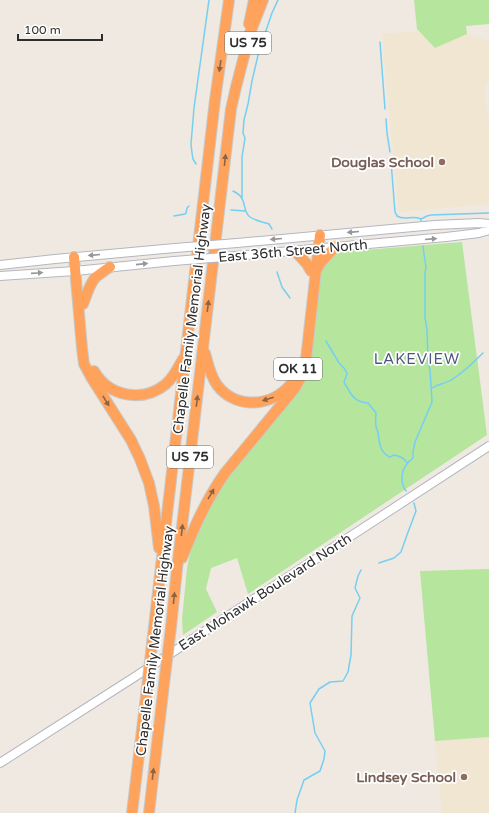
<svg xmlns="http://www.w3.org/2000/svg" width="489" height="813" viewBox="0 0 489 813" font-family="'Varela Round',sans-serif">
  <rect width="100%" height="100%" fill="#efe9e1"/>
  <path fill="#f0e6d1" d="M418,31L435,47L467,34L489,41V79L484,89L488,118L489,119V204L399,212L382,34Z
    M489,737V813H442L435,741Z"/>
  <path fill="#b6e59e" d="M414,0H489V24L466,26L467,34L435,48L417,29Z
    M462,242L487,435L248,594L237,558L211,568L206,589L217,612L183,635L182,619L187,568L191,548L201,524L213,500L225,481L293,396L321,270L331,257L341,252Z
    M489,569V737L435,741L420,571Z"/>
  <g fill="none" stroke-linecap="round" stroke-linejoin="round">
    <path stroke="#75cff0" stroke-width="1.5" d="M380,42L385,109
      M386,119L387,133L390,152
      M391,161L394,200L395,212L397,216C405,221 412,215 421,219
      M196,164L193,159L192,153L191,144L194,108L209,0
      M233,191C235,192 239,194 241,197C246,203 243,212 250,217C256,221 263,222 269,224L272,229
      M242,199V157L245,138L243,133L244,120L248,104L252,81L259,51L272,13L278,0
      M231,210L245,211
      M174,216L185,214L186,213L187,208L189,206
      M421,221V219L427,216L431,215L489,213
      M277,272L282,287L290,298
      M326,341L339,363L344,368L346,371L347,374L344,382C345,385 348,388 349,391C354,399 358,402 368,403L376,413C376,417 375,422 376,426C376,428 377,430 378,432C379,442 380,453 390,457L394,455C399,456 405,458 407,463
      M431,389C436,384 445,384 451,380C463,373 473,363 483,353
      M406,491C400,483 401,471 407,464C409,461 412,460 413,457V452L415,442L432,402L430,370L428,362L427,329L425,318V273L426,267L424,254L423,246
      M379,563L394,558L401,552L407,535L416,511L414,503
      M295,813L297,800L304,780L320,771L324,759L325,751L315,733L310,703L319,689L330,682L343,681L348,672L351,655L352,616L360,598L355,588L358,576L361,570"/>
    <g stroke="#b4b7c1" stroke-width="10">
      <path id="secondary" d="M237,243L435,225L479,223L489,224
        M236,256L446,237L479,233L489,230
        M0,265L55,259L175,248
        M0,276L75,271L174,261
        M0,763L133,678L489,446"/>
    </g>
    <g stroke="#c9c9c9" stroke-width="12">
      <path id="highway" d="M249,24L254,0
        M295,251L307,264L311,271
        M74,257L82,348L84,364L91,377L131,440L140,459L149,483L154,506L159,548
        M317,269L321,262L335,247
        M83,304C87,295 89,284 96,277C100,274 105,270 110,267
        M205,353C208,364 210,375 217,385C236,410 272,407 291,384
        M94,371C109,397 143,403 166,384C174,377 178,368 183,359
        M182,558C194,527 206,500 225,473L295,388L301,377L306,359L320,235
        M171,627L177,569L231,109L236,87L250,33L263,0
        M152,644L215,100L229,0
        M132,813L146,696
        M149,813L164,684"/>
    </g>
    <use href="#secondary" stroke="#fff" stroke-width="8"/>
    <use href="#highway" stroke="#ffa35c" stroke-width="10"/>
    <g stroke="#b4b7c1" stroke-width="10" stroke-linecap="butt">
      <path id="secondary-bridge" d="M175,248L237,243
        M174,261L236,256"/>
    </g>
    <g stroke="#c9c9c9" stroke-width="12" stroke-linecap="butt">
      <path id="highway-bridge" d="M164,684L171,627
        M146,696L152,644"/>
    </g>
    <use href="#secondary-bridge" stroke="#fff" stroke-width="8"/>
    <use href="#highway-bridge" stroke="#ffa35c" stroke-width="10"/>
  </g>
  <defs><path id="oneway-solid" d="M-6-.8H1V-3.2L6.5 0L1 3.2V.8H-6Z"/></defs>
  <g fill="#8c6343">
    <use href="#oneway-solid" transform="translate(220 66) rotate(98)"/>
    <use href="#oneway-solid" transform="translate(225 160) rotate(-84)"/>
    <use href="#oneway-solid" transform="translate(208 306) rotate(-83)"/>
    <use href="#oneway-solid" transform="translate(268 399) rotate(162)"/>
    <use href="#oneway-solid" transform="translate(106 401) rotate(58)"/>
    <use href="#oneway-solid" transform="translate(197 401) rotate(-83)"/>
    <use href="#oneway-solid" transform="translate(211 494) rotate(-60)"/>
    <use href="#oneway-solid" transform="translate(182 530) rotate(-83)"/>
    <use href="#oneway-solid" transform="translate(174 598) rotate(-84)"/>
    <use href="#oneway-solid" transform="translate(153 774) rotate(-83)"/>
  </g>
  <g fill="#969696">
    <use href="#oneway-solid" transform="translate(353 232) rotate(175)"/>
    <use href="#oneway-solid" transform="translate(276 239) rotate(175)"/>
    <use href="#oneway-solid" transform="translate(431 239) rotate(-5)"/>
    <use href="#oneway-solid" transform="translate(94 255) rotate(175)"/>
    <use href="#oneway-solid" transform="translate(142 264) rotate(-6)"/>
    <use href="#oneway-solid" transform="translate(37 273) rotate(-4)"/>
  </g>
  <g fill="#8d6e63" stroke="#fff" stroke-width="1.5">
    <circle cx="442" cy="162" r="4"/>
    <circle cx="464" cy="777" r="4"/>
  </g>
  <g text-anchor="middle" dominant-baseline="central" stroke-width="3.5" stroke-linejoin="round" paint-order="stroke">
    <g fill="#fff" stroke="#6d6d6d" stroke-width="1">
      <rect x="225" y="32" width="46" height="22" rx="3"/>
      <rect x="274" y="358" width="48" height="22" rx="3"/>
      <rect x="167" y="446" width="46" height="22" rx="3"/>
    </g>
    <g font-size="13" font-weight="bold" fill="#2e2e2e">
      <text x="248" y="43">US 75</text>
      <text x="298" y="369">OK 11</text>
      <text x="190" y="457">US 75</text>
    </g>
    <g font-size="14" font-weight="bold" fill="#785e54" stroke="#fff" text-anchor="end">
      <text x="434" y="162">Douglas School</text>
      <text x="456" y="777">Lindsey School</text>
    </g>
    <g font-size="14" fill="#2e2e2e" stroke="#fff">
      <text transform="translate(293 251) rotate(-5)">East 36th Street North</text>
      <text transform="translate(192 319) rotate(-83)">Chapelle Family Memorial Highway</text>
      <text transform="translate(265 592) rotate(-33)">East Mohawk Boulevard North</text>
      <text transform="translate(155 641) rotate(-83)">Chapelle Family Memorial Highway</text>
    </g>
    <g font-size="15" letter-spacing="1" fill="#4d5680" stroke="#fff">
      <text x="417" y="359">LAKEVIEW</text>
    </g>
  </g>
  <path d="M18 34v6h84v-6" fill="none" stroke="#2e2e2e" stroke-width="2"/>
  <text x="24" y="34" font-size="12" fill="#2e2e2e" stroke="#ffffff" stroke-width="3" paint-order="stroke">100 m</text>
</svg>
